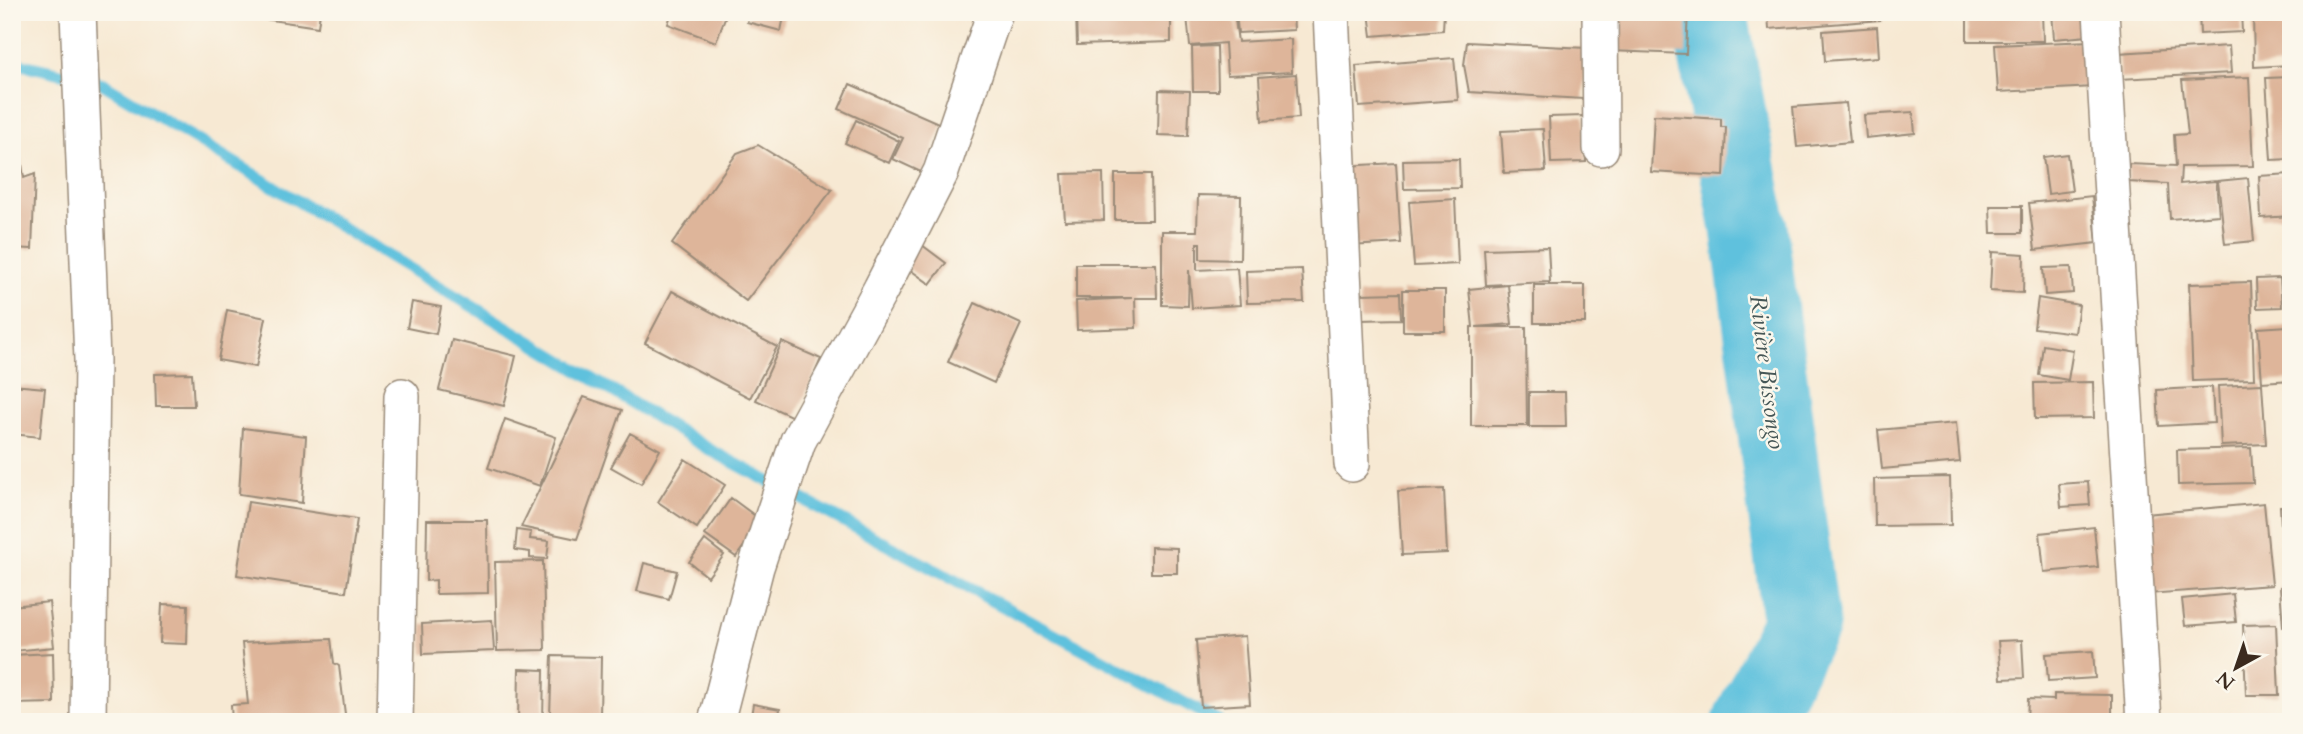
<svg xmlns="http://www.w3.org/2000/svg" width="2303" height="734" viewBox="0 0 2303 734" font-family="Cardo,serif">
  <rect width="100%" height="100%" fill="#fbf7ec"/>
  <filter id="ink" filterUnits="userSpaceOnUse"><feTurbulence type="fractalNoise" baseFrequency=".0143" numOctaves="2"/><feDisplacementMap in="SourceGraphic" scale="14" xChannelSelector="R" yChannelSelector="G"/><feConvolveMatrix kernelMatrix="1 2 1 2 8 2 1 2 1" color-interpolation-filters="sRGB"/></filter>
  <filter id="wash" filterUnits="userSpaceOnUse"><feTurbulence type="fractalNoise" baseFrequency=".00686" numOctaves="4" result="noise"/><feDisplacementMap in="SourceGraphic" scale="28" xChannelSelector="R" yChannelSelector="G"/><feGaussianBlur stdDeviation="1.57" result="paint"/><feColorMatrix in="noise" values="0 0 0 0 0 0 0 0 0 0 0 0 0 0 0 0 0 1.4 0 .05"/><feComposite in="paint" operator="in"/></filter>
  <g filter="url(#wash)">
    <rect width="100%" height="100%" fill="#f7e9d3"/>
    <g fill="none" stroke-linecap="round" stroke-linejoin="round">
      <path stroke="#5fc1dd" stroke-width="12" d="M12,62L102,83L712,451L1220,722"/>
      <path stroke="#5fc1dd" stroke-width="77" d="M1709,12L1749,228L1801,623L1751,722"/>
    </g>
    <g id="blocks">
      <path fill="#deb59a" d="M265,12H320L318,27L264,19Z
        M397,12H429L428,18Z
        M672,12H727L716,42L668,24Z
        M750,12H785L781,31L747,22Z
        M1076,12H1171V42L1077,45Z
        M1234,12L1238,42L1291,39L1292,72L1227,75L1225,43L1190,46L1187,16Z
        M1236,12H1293L1294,30L1238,33Z
        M1369,12H1444L1443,30L1372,36Z
        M1543,12H1593V16H1543Z
        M1612,12H1688L1686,54L1611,51Z
        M1768,12H1879L1880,20L1769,29Z
        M1967,12H2042L2043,41H1967Z
        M2052,12H2086L2088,36L2054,39Z
        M2199,12H2241L2242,32L2200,34Z
        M2253,12H2291V65L2254,67Z
        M1877,27L1879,57L1825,61L1823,31Z
        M2091,41L2093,87L1998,92L1995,45Z
        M1467,42L1586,48L1583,99L1469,92L1464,65Z
        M1217,46L1218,91H1193L1192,47Z
        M2229,46L2231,73L2120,79L2118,53Z
        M1454,58L1458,100L1359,107L1356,66Z
        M1296,74L1299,118L1262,121L1259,77Z
        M2249,77L2253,166L2181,167L2180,184L2216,181L2219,215L2170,219L2168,184L2128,182L2129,164L2176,166L2174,135L2188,134L2182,80Z
        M2291,77V159L2271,160L2266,78Z
        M850,84L943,125L923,173L893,159L903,138L839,109Z
        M1159,90L1190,91L1188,136L1158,135Z
        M1846,103L1850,142L1797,147L1793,107Z
        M1913,112L1915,133L1866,138L1864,115Z
        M1654,115L1721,119V127H1726L1724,176L1651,172Z
        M1584,116L1586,162L1551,163L1549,117Z
        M856,120L899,141L889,163L845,143Z
        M1543,129L1546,171L1504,173L1501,131Z
        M758,145L832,190L746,301L672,244L737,153Z
        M2067,154L2072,191L2048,194L2043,157Z
        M12,157L21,158L24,178L35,174L32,249L12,248Z
        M1459,159L1460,188L1404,189L1403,160Z
        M1396,163L1401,243L1349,246L1345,166Z
        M1103,173L1104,220L1065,221L1062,174Z
        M1115,174H1151L1152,220H1115Z
        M2291,174V216L2261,218L2259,176Z
        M2248,178L2254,241L2225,244L2218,181Z
        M1198,195L1241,196L1240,260L1200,259V243H1197V270L1237,268L1240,305L1192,308L1189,270L1188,306L1162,305V231H1197Z
        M2092,196L2097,243L2035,250L2029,203Z
        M1455,199L1458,264L1414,266L1409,202Z
        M1990,206H2022V233H1991Z
        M918,242L946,263L930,284L902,264Z
        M1548,247L1550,282L1486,285L1484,249Z
        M1992,252L2024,254L2023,293L1990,291Z
        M1076,264H1156L1157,298H1135L1136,328L1077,330L1076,301L1132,298H1076Z
        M2071,267L2073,293L2045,295L2043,268Z
        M1302,269L1304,302L1247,303L1246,271Z
        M2280,278L2282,307L2257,308L2256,279Z
        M2251,282L2254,379L2193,381L2189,284Z
        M1508,285L1512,324L1476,327H1526L1527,426H1471V327H1473L1469,289Z
        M1534,285H1585V323H1534Z
        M1403,290H1445V331H1403Z
        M672,291L777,347L750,398L645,343Z
        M1400,293L1401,319L1360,320L1359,294Z
        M2038,298L2079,305L2075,333L2034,328Z
        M412,302L441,307L436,334L407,328Z
        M975,303L1021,324L994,383L948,362Z
        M227,310L266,318L256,367L218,360Z
        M2288,326L2291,380L2262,382L2258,328Z
        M452,340L516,356L504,406L439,390Z
        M782,342L821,359L795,418L756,400Z
        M2043,345L2073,350L2068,380L2039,375Z
        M192,373L194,406H156L155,374Z
        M2093,382L2094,418L2035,419L2034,383Z
        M2262,384L2266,444L2221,446L2218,386Z
        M12,385L45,388L40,437L12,434Z
        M2212,387L2214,423L2159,426L2157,390Z
        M1529,392H1565L1566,427H1529Z
        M584,397L622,410L577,539L521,527Z
        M505,419L556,437L540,486L488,468Z
        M1956,423L1960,462L1882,469L1878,430Z
        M243,428L306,436L302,503L239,494Z
        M630,433L660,450L641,484L611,467Z
        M2251,448L2253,483L2178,485L2177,450Z
        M685,459L725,485L697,528L658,502Z
        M1950,477L1951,525L1875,526L1874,479Z
        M2088,482L2090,505L2061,507L2059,484Z
        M1444,489L1447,553L1402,555L1398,491Z
        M731,498L762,521L736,557L705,535Z
        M248,502L357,519L346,592L237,575Z
        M2264,503L2272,585L2147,594L2146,514Z
        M2280,506H2291V544H2282Z
        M427,520H487L488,593L436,594V580L426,581Z
        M2094,527L2098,567L2044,572L2040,533Z
        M517,530L531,532L530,539L549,541L547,559L530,558V552L515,550Z
        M705,540L724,555L708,577L689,562Z
        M1151,547L1177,548V573H1151Z
        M543,561L545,650L497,651L495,562Z
        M644,563L677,571L669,599L637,591Z
        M2291,586V626L2283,627L2280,587Z
        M2233,594L2236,622L2185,626L2182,599Z
        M49,602L54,647L12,651V606Z
        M162,604L188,605L187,644L160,643Z
        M492,620L494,651L423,654L422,624Z
        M2276,624L2279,695H2246L2243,625Z
        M1245,636L1250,704L1201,707L1196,640Z
        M331,639L334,663L339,666L346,722H232L231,705L248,704L242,643Z
        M2022,640L2024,678L2001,679L1998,641Z
        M2093,651L2095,678L2048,681L2046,654Z
        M53,653L54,703L12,704V655Z
        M552,656L601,657L600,718L550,716Z
        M519,669L544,670L543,722H518Z
        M2054,694L2112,695V722H2027L2028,699L2054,700Z
        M753,704L780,709L778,722H750Z"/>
    </g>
  </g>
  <g filter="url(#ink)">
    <use href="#blocks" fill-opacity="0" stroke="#998a78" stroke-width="2"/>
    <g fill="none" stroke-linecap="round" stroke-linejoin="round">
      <g stroke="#998a78" stroke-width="38">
        <path id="minor" d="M78,12L92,360L88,722
          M1331,12L1352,464
          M1600,12L1601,148
          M2101,12L2144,722
          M395,722L402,396
          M716,722L756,567L798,441L881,289L941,172L995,12"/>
      </g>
      <use href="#minor" stroke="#fff" stroke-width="35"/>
    </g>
  </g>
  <g text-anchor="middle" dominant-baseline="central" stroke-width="5" stroke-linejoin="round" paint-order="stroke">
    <g font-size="24" font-style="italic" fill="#465757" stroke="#fbf7ec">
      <text transform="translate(1767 372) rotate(83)">Rivière Bissongo</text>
    </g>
  </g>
  <rect width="2303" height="734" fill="none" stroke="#fbf7ec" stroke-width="42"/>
  <g transform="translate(2236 668) rotate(220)" stroke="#fbf7ec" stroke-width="5" paint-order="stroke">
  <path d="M0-5L12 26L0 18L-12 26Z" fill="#3b2a1e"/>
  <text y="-10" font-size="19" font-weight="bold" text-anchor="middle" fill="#3b2a1e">N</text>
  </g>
</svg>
